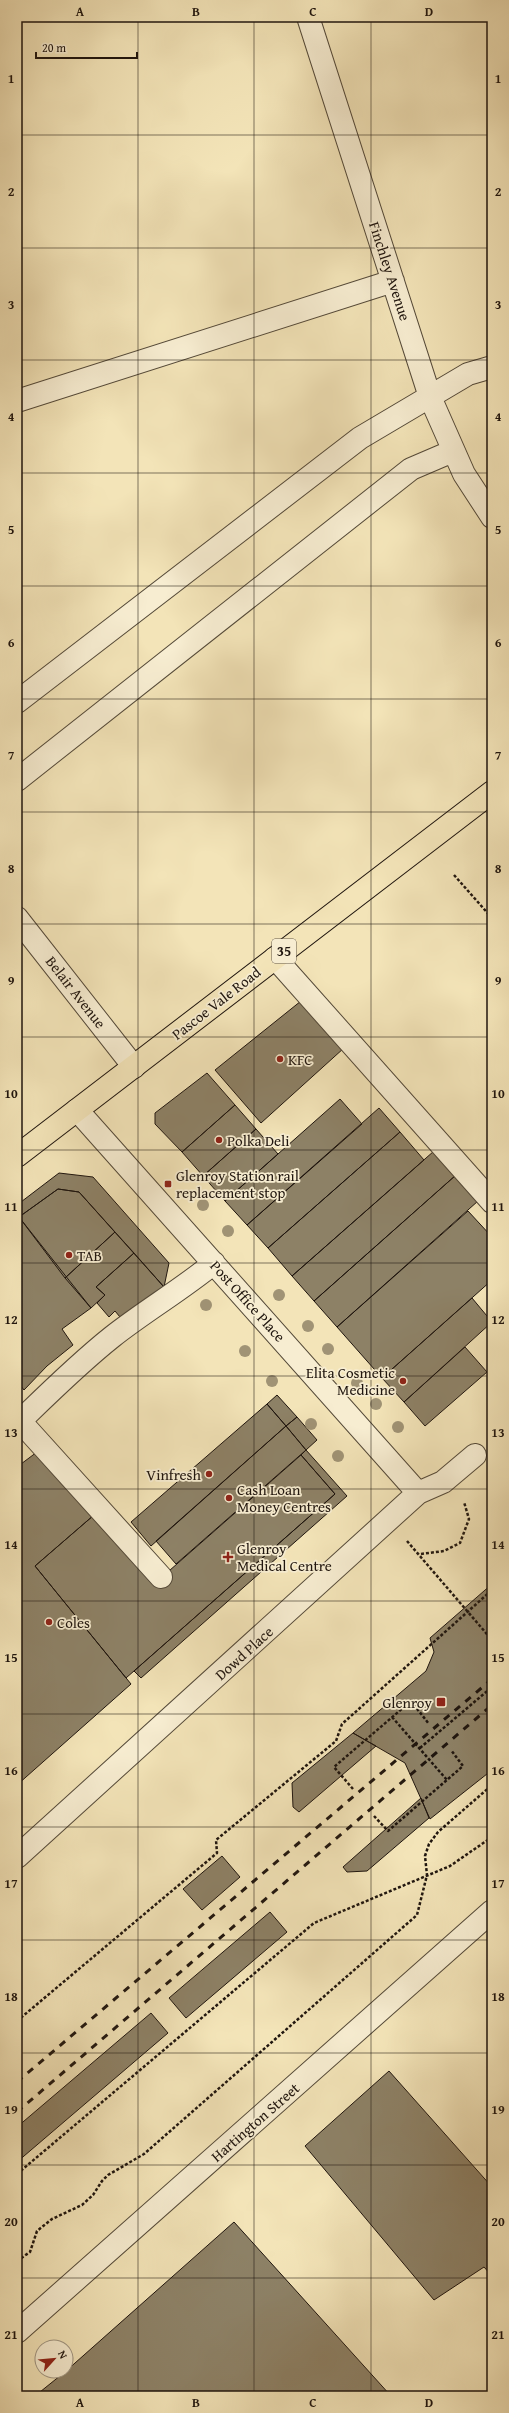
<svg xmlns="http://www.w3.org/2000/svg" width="509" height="2413" viewBox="0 0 509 2413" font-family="'Gentium Book Plus',serif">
  <rect width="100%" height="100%" fill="#f3e4b8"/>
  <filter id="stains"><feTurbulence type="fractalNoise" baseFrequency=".005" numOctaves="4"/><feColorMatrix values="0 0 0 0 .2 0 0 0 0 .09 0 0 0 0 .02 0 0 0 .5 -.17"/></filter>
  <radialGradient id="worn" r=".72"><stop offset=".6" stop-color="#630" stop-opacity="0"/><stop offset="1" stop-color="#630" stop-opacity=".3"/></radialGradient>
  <path fill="#8d8166" stroke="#1f150e" d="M301,1001L344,1048L261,1123L215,1070Z
    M207,1073L235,1105L182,1152L155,1124V1113Z
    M340,1099L362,1124L247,1225L225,1201Z
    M235,1105L256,1129L203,1176L182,1152Z
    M379,1108L400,1132L268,1248L247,1225Z
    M256,1129L278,1154L225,1201L203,1176Z
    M400,1132L424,1160L292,1276L268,1248Z
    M434,1151L456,1175L314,1301L292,1276Z
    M59,1173L93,1177L169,1263L164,1287L79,1192L58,1189L19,1217L17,1205Z
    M456,1175L478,1201L337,1327L314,1301Z
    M58,1189L79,1192L115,1232L65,1278L19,1217Z
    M468,1211L492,1237V1280L382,1378L337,1327Z
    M19,1217L91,1308L62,1329L73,1345L47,1366L24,1390L17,1381V1218Z
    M115,1232L134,1253L96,1287L105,1295L91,1308L65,1278Z
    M134,1253L164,1287L120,1317L115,1311L109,1317L97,1303L105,1295L96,1287Z
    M472,1298L492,1322L404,1402L382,1378Z
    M465,1347L487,1372L425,1426L404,1402Z
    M277,1395L297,1417L286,1426L267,1404Z
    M267,1404L286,1426L151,1546L131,1522Z
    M297,1417L317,1440L306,1450L286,1426Z
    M286,1426L306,1450L176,1564L156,1541Z
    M306,1450L347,1496L141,1678L134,1671L335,1494L301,1455Z
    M37,1452L94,1515L35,1566L131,1684L17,1785V1467Z
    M301,1455L335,1494L126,1678L35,1566L94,1515L153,1585Z
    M492,1584V1770L430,1819L405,1763L353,1733L426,1671L434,1652L430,1638Z
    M353,1733L376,1746L299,1812L293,1807L292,1783Z
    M421,1798L429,1818L367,1871L347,1872L343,1867Z
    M222,1856L240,1877L202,1910L183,1889Z
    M270,1912L287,1932L186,2018L169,1998Z
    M151,2013L168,2033L17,2162V2127Z
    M389,2071L492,2187V2276L484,2267L434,2300L305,2146Z
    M234,2222L391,2396H35L66,2371Z"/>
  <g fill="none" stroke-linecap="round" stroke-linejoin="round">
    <g stroke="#544938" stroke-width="24">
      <path id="minor" d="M308,17L430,397L464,474L492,517
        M17,401L393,281
        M17,702L360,438L468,374L492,367
        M17,780L411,469L453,451
        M17,918L134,1067
        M275,958L492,1202
        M77,1110L418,1493
        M20,1421L161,1577
        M17,1424C48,1394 78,1364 112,1337C145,1311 181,1290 214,1263
        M17,1857L418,1493L443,1482L475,1455
        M17,2332L492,1911"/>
    </g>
    <g stroke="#1f150e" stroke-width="24">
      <path id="major" d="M17,1156L492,792"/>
    </g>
    <path stroke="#1f150e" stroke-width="2.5" stroke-dasharray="3 2" stroke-linecap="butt" d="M454,875L492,918
      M407,1541L492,1640
      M421,1554L444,1551L460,1543L469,1519L464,1502
      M392,1717L447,1780
      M420,1748L492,1687
      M353,1789L334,1767L411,1701L429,1724
      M374,1816L388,1831L463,1766L451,1750
      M17,2021L217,1853L216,1840L336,1741L342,1724L492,1590
      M17,2174L314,1923L450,1866L492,1837
      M17,2261L30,2252L37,2231L52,2219L82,2205L93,2195L102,2181L108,2175L144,2154L417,1915L427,1875L425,1856L429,1844L438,1832L492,1785"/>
    <use href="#minor" stroke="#f7edd1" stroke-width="22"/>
    <use href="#major" stroke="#f3e4b8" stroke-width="22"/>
    <path stroke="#1f150e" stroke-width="3" stroke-dasharray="7 7" stroke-linecap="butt" d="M17,2082L492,1679
      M17,2112L492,1705"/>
  </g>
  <g fill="#a09375">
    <circle cx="203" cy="1205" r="6"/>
    <circle cx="228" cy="1231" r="6"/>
    <circle cx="279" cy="1295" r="6"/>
    <circle cx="206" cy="1305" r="6"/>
    <circle cx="308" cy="1326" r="6"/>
    <circle cx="328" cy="1349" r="6"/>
    <circle cx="245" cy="1351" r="6"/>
    <circle cx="272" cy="1381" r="6"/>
    <circle cx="357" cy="1383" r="6"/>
    <circle cx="376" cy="1404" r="6"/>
    <circle cx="311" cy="1424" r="6"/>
    <circle cx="398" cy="1427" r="6"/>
    <circle cx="338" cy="1456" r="6"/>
  </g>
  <path fill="none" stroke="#1f150e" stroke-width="1" stroke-opacity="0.55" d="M138,17V2396M254,17V2396M371,17V2396M17,135H492M17,248H492M17,360H492M17,473H492M17,586H492M17,699H492M17,812H492M17,924H492M17,1037H492M17,1150H492M17,1263H492M17,1376H492M17,1489H492M17,1601H492M17,1714H492M17,1827H492M17,1940H492M17,2053H492M17,2165H492M17,2278H492"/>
  <g fill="#8f2418" stroke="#f7edd1" stroke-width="1.5">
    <circle cx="280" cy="1059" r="4"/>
    <circle cx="219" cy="1140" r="4"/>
    <rect x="164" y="1180" width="8" height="8" rx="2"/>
    <circle cx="69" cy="1255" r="4"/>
    <circle cx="403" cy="1381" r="4"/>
    <circle cx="209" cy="1474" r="4"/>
    <circle cx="229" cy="1498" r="4"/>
    <path d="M226 1551h4v4h4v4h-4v4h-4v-4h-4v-4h4z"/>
    <circle cx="49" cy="1622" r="4"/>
    <rect x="436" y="1697" width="10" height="10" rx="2"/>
  </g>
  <g text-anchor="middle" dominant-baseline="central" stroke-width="3.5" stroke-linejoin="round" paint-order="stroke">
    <rect fill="#f7edd1" stroke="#605648" stroke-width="1" x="272" y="939" width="24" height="24" rx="3"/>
    <g font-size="14" font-weight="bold" fill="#1f150e">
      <text x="284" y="951">35</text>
    </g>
    <g font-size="15" fill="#1f150e" stroke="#f7edd1">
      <text transform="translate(390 271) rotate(72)">Finchley Avenue</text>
      <text transform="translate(76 992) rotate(52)">Belair Avenue</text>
      <text transform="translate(216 1003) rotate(-38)">Pascoe Vale Road</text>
      <text transform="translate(248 1301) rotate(48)">Post Office Place</text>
      <text transform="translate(244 1653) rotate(-42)">Dowd Place</text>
      <text transform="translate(255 2122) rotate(-41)">Hartington Street</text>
    </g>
    <g font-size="15" fill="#1f150e" stroke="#f7edd1" text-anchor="start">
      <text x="288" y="1059">KFC</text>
      <text x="227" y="1140">Polka Deli</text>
      <text x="176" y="1175">Glenroy Station rail<tspan x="176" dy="17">replacement stop</tspan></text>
      <text x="77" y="1255">TAB</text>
      <text x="395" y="1372" text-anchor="end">Elita Cosmetic<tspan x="395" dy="17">Medicine</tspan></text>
      <text x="201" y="1474" text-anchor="end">Vinfresh</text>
      <text x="237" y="1489">Cash Loan<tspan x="237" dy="17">Money Centres</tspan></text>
      <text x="237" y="1548">Glenroy<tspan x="237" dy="17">Medical Centre</tspan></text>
      <text x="57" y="1622">Coles</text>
      <text x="432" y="1702" text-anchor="end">Glenroy</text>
    </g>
  </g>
  <rect width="509" height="2413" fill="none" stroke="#f3e4b8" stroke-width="44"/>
  <g transform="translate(54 2359) rotate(63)"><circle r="19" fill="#f7edd1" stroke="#a19783"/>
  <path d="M0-3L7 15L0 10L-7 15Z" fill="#8f2418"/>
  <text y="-6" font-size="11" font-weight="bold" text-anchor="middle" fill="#1f150e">N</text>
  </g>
  <path d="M36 52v6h101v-6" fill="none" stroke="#1f150e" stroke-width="2"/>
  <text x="42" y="52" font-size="12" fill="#1f150e" stroke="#f7edd1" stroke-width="3" paint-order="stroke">20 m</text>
  <rect x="22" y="22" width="465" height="2369" fill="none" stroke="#1f150e" stroke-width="1.5"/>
  <g font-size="13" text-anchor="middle" font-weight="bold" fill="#1f150e">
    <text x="80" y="16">A</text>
    <text x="196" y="16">B</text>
    <text x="313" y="16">C</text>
    <text x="429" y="16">D</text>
    <text x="11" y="83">1</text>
    <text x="498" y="83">1</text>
    <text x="11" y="196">2</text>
    <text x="498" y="196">2</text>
    <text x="11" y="309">3</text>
    <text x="498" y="309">3</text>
    <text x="11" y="421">4</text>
    <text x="498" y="421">4</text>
    <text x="11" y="534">5</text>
    <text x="498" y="534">5</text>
    <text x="11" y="647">6</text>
    <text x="498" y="647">6</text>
    <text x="11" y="760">7</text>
    <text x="498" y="760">7</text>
    <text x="11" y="873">8</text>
    <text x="498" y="873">8</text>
    <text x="11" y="985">9</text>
    <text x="498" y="985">9</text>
    <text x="11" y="1098">10</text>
    <text x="498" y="1098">10</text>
    <text x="11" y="1211">11</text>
    <text x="498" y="1211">11</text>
    <text x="11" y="1324">12</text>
    <text x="498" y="1324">12</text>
    <text x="11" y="1437">13</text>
    <text x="498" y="1437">13</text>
    <text x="11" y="1549">14</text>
    <text x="498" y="1549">14</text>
    <text x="11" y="1662">15</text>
    <text x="498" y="1662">15</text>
    <text x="11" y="1775">16</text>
    <text x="498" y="1775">16</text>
    <text x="11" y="1888">17</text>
    <text x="498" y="1888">17</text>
    <text x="11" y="2001">18</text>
    <text x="498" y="2001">18</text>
    <text x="11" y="2114">19</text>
    <text x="498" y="2114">19</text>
    <text x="11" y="2226">20</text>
    <text x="498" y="2226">20</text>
    <text x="11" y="2339">21</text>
    <text x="498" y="2339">21</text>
    <text x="80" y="2407">A</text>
    <text x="196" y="2407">B</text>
    <text x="313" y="2407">C</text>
    <text x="429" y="2407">D</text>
  </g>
  <rect width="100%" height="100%" filter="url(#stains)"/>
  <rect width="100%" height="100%" fill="url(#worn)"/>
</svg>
